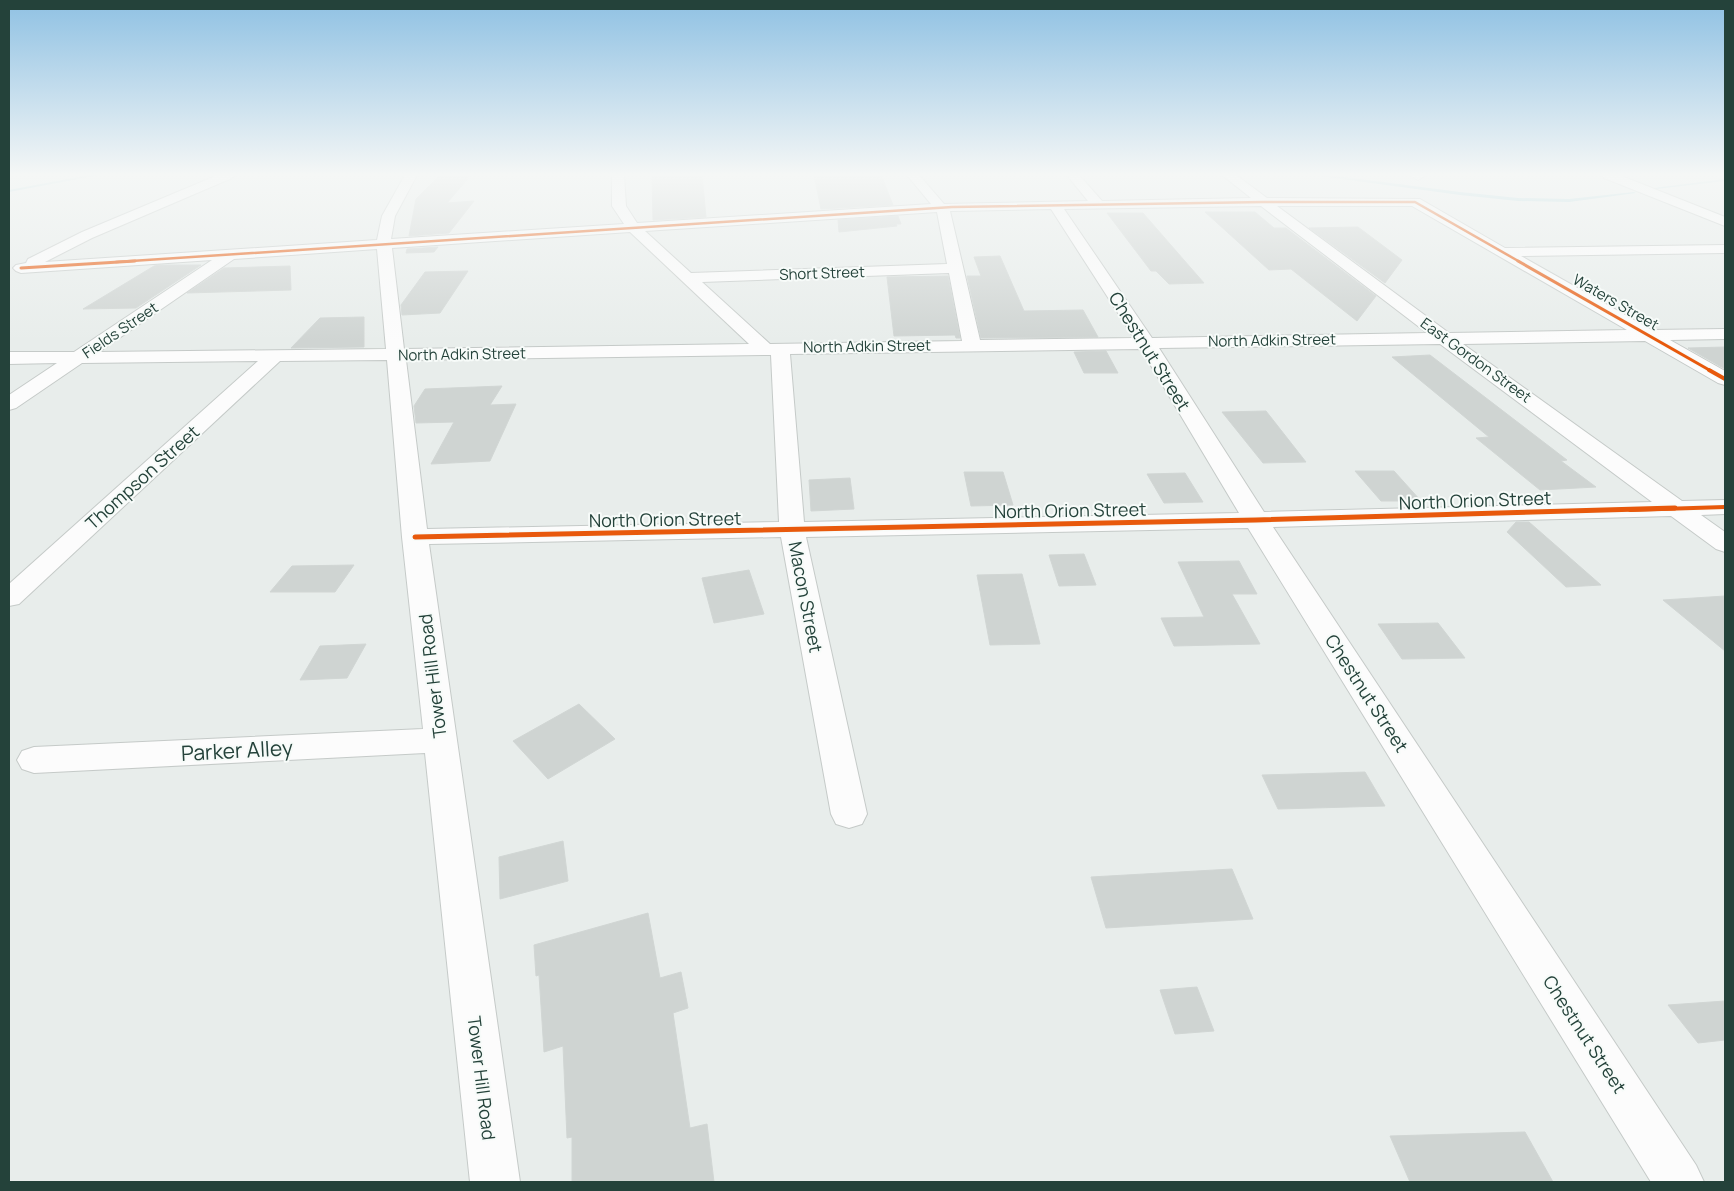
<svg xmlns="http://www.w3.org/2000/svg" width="1734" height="1191" viewBox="0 0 1734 1191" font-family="Manrope,sans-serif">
  <rect width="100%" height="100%" fill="#e8edeb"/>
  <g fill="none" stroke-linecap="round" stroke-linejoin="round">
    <path fill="#a9d4db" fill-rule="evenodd" d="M89,175H99L9,192V190Z
      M1313,175L1344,177L1460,192L1518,198L1569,199L1634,192L1636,193L1569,202L1518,201L1460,195Z
      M1725,179V181L1656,189L1654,188Z"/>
  </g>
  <path fill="#cfd4d2" stroke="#d1d6d4" d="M440,175H471L447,203L474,201L449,233L409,236L416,199Z
    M702,175L706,217L653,220L652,176Z
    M814,175H881L893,205L821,209Z
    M1205,212H1255L1274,228H1286L1376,296L1357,321L1291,269L1269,270Z
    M1107,213H1143L1204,283L1169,284L1156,271H1151Z
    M898,216L901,224H896L897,226L839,232L838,220Z
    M1358,227L1402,260L1385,283L1309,228Z
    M438,247L434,252L406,253L407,249Z
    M1000,256L1024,311L1083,310L1098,337L981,338L967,276H981L974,257Z
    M160,265H201L136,308L83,309L154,266Z
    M290,266L291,290L187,293L224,268Z
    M468,271L440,313L402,315L401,305L425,272Z
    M948,276L960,338H956L955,335L894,336L887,277Z
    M364,317V347L291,348L320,318Z
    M1725,347V369L1688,348Z
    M1106,351L1118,373H1084L1074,352Z
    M1430,355L1567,460L1561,461L1596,487L1540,490L1476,438L1489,437L1392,357Z
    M502,386L490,405L516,404L490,461L431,464L454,422L416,423L414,406L425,389Z
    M1266,411L1306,462L1263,463L1222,412Z
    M1355,471H1394L1421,501H1381Z
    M964,472H1003L1013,505L971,506Z
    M1185,473L1203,502L1164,503L1147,474Z
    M850,478L854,509L811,511L809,480Z
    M1516,522H1529L1601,585L1566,587L1507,532Z
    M1084,554L1096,585L1059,586L1049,555Z
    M1239,561L1257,594H1232L1260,644L1174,646L1161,618L1204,617L1178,562Z
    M354,565L335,592H270L292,566Z
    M749,570L764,614L714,623L702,578Z
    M1022,574L1040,644L990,645L977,575Z
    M1725,596V651L1663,600Z
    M1438,623L1465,658L1402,659L1378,624Z
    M366,644L347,678L300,680L320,646Z
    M579,704L615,739L548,779L513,741Z
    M1365,772L1385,806L1278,809L1262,775Z
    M563,841L568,881L500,899L499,857Z
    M1232,869L1253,919L1106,928L1091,877Z
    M648,913L660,978L681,972L688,1008L673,1013L690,1128L707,1124L714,1182H572V1137L567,1138L563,1046L544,1052L539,975L536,976L534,945Z
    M1197,987L1214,1031L1175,1034L1160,990Z
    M1725,1001V1040L1698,1043L1668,1005Z
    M1525,1132L1553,1182H1410L1390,1136Z"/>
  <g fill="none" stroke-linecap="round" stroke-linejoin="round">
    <g stroke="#c5cac8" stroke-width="2">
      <path id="minor" d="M218,175H234L232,178L92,238L45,262L377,240L382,216L405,175H417L395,216L391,239L624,224L612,206V175H624L626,206L637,223L931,204L907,175H919L944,204L1088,201L1067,175H1079L1102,201L1251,198L1222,175H1236L1267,198L1420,199L1505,248L1725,245V253L1521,256L1652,330L1725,329V339L1670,340L1725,371V385L1718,383L1645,341L1463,344L1682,501L1725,500V514L1701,515L1725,532V552L1716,549L1671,516L1273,527L1696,1165L1704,1182H1651L1248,528L806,537L867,814L862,824L849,828L836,824L831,814L781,537L429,544L520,1182H470L425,753L34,773L22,769L17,760L22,751L34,747L423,729L402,537L387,360L280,361L19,604L9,606V584L258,361L82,363L16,408L9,410V395L57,363L9,364V352H74L212,260L21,273L16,271L13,268L16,265L26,263L28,259L82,232ZM1261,206L1427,333L1152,338L1064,209ZM1277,206H1412L1627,330L1449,333ZM1051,209L1134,338L980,340L950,211ZM937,212L947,264L691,273L645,231ZM630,232L749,344L404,349L392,248ZM377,249L386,349L99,352L234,259ZM949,273L962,341L770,344L702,282ZM1440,344L1652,502L1264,512L1159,348ZM1141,349L1239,513L804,522L790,354ZM771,355L779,522L427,529L406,360Z
        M1410,175H1423L1424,176L1418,180Z
        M1602,175H1619L1725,217V226L1604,178Z"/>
    </g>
    <use href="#minor" fill="#fcfcfc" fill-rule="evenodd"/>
    <g stroke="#f7fbf9" stroke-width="4">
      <path id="cycleway-far3" d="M116,262L952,207L1263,202H1415L1520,262"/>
    </g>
    <g stroke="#f7fbf9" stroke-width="5">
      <path id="cycleway-far2" d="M1518,261L1711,371
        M21,268L135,261"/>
    </g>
    <g stroke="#f7fbf9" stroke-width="6">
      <path id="cycleway-far1" d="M1709,370L1725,379
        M1630,510L1725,507"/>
    </g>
    <g stroke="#f7fbf9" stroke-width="8">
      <path id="cycleway" d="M415,537L1256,520L1675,508"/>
    </g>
    <use href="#cycleway-far3" stroke="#e8590c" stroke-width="2.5"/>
    <use href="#cycleway-far2" stroke="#e8590c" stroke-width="3"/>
    <use href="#cycleway-far1" stroke="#e8590c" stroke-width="4"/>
    <use href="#cycleway" stroke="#e8590c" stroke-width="5"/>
  </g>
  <linearGradient id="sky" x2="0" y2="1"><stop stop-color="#8fc1e3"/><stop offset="0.51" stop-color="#f5f7f6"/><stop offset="1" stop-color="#f5f7f6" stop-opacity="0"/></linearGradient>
  <rect width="1734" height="342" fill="url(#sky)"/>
  <g text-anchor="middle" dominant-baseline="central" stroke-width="4" stroke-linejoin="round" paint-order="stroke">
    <g font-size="15" fill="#24423a" stroke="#f7fbf9">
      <text transform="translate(822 273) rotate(-2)">Short Street</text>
      <text transform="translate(1616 302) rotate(30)">Waters Street</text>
      <text transform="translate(120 330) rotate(-34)">Fields Street</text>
      <text transform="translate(1272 340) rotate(-1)">North Adkin Street</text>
      <text transform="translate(867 346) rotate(-1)">North Adkin Street</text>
      <text transform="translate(462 354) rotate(-1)">North Adkin Street</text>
      <text transform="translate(1476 360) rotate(36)">East Gordon Street</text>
    </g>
    <g font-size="18" fill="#24423a" stroke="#f7fbf9">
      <text transform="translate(1150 351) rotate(58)">Chestnut Street</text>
      <text transform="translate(142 477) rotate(-42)">Thompson Street</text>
      <text transform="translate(1475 500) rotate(-2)">North Orion Street</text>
      <text transform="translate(1070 510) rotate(-1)">North Orion Street</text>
      <text transform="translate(665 519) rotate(-1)">North Orion Street</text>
      <text transform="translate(806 597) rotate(79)">Macon Street</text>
      <text transform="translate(432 676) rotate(-97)">Tower Hill Road</text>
      <text transform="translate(1367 693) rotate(57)">Chestnut Street</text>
      <text transform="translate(1585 1034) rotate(57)">Chestnut Street</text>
      <text transform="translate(482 1078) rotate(83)">Tower Hill Road</text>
    </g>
    <g font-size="21" fill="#24423a" stroke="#f7fbf9">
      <text transform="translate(237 750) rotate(-3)">Parker Alley</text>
    </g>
  </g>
  <rect width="1734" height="1191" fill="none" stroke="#24423a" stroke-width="20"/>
</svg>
